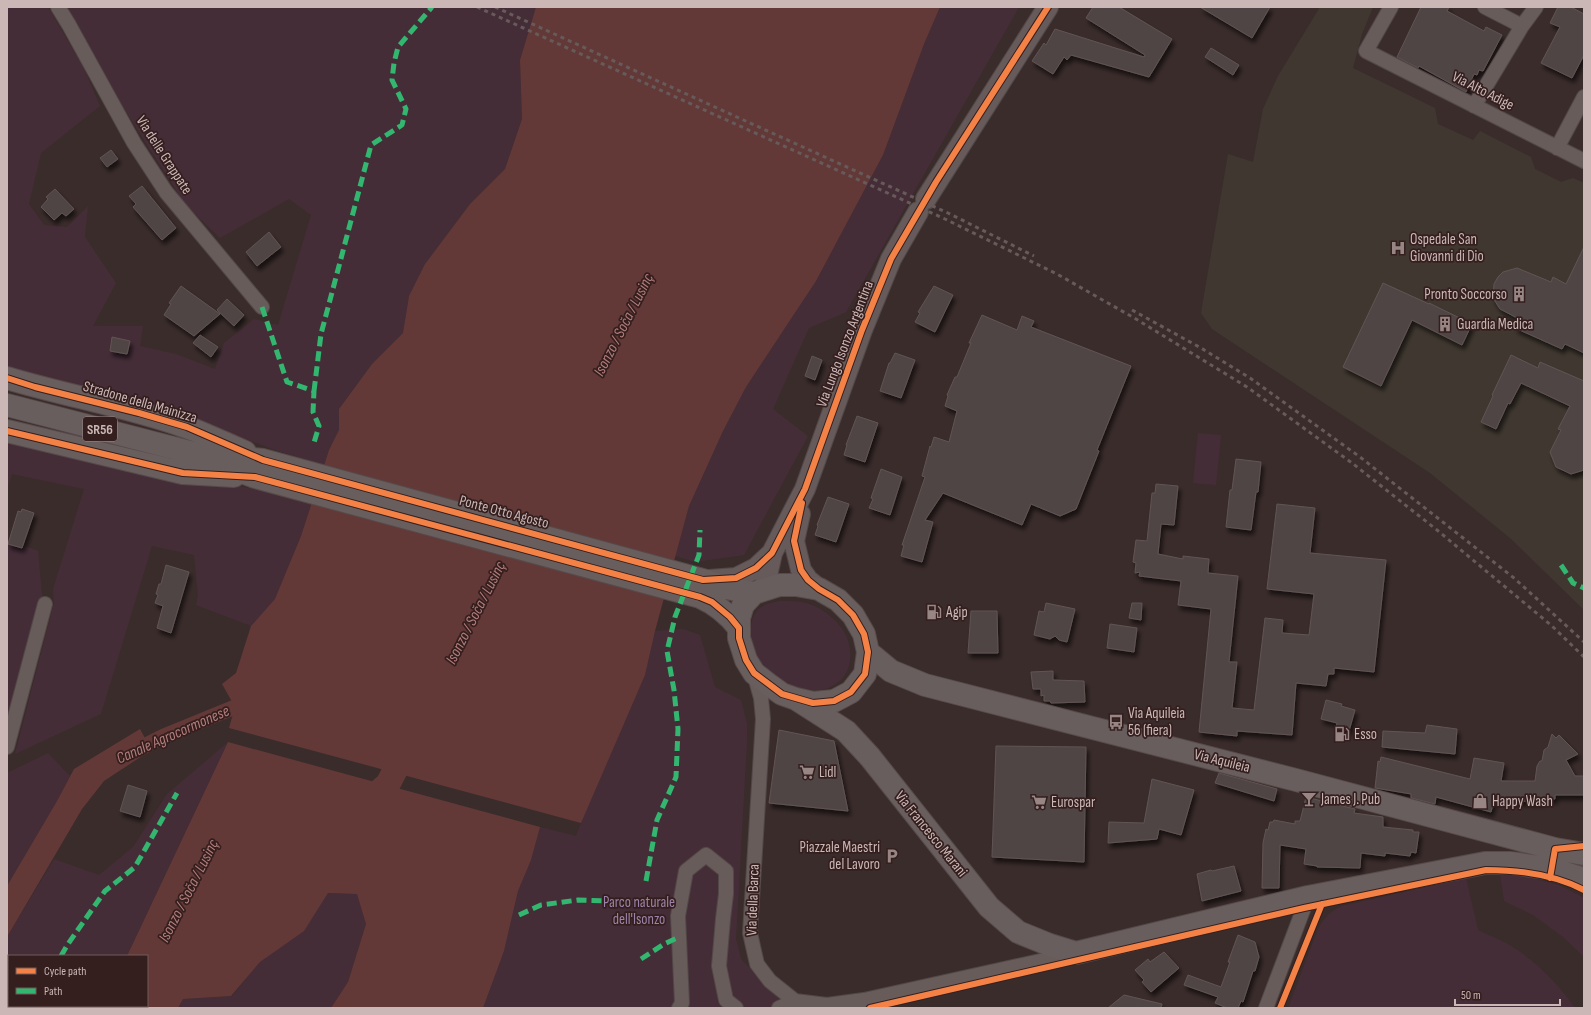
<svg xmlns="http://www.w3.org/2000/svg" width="1591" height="1015" viewBox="0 0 1591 1015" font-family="'Sofia Sans Condensed',sans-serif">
  <defs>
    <filter id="shadow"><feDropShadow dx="2.5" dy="4.5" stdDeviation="2" flood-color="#0009"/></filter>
  </defs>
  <rect width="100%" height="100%" fill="#3a2c2b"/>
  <path fill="#403830" d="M1320,7H1373L1362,34L1353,68L1435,108L1438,124L1473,140L1480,131L1531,157L1535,169L1561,182L1573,178L1584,183V610L1510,538L1430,473L1212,329L1201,313L1228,154L1253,162L1263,109L1278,76Z"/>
  <path fill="#452d38" d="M7,7H48L83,66L100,106L41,153L29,204L44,225L67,227L88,206L85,237L116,283L93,326H143L140,346L176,354L215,369L224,343L254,319L278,325L311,215L289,199L220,238L185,204L119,101L68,7H536L520,60L522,119L505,169L470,204L425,264L409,296L403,333L372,364L339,409V430L329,450L301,536L275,600L251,626L196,605L198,595L194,555L152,546L101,714L15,754L54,603L53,589L84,489L12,474L7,489V440L168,479L239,486L288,497L304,459L272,449L183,415L23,372L7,367Z
    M940,7H1019L846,312L809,328L773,409L808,436L744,555L695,562L675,556L689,506L723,431L746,387L816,281L883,155L924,44Z
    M1198,433L1221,435L1216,485L1193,483Z
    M7,539L38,551L42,595L7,727Z
    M780,601C790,601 803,601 812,605C822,609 833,617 839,625C856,644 855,679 828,688C806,696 778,681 763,664C750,650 743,615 765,605C769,603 775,602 780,601Z
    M683,629L700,635L715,687L741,700L747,724V742L736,939L741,959L779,999L790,1008H483L504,951L518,891L531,860L540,827L576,836L591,797L645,675L655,631Z
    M228,742L127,956H9V1006H103L102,1008H7V937L54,859L99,875L133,847L167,794Z
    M48,753L70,776L57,801L7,886V773Z
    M1500,873L1532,878L1559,885L1584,898V957L1563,937L1533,915L1504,901Z
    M1466,878L1478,930C1487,935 1497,938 1506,943C1533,958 1558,983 1575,1008H1288L1318,929C1324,918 1330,911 1342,906Z
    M328,893L357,894L366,924L348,982L331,1008H178L183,999L232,996L260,962L303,931Z"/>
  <path fill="#633938" d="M536,7H940L924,44L883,155L816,281L746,387L723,431L689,506L655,631L645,675L581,823L229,728L235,707L222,684L236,673L251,626L275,599L301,536L329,450L339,430V409L372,364L403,333L409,296L425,264L470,204L505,169L522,119L520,60Z
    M140,729L152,751L142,756L104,781L82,809L7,937V886L57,801L74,769Z
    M228,742L540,827L531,860L518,891L504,951L483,1008H331L348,982L366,924L357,894L328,893L304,931L260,962L231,996L183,999L178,1008H102L103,1006H147V956H127Z"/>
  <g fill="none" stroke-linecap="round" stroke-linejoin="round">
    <path stroke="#633938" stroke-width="15" d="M130,753L164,736L235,707L255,705"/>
    <path stroke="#633938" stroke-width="25" d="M361,807L388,784L409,743"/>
  </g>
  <path fill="#504544" stroke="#615453" filter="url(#shadow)" d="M1093,7H1119L1172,39L1149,77L1071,55L1067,60L1064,57L1053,74L1032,61L1044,43L1046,45L1055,29L1144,57L1145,55L1086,18Z
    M1200,7H1270L1252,38Z
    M1421,7H1449L1447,11L1484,31L1486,27L1502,35L1483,71L1479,70L1477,75L1474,74L1466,92L1419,66L1418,68L1397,57Z
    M1558,7H1571L1584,14V55L1572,78L1541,63L1560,27L1550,23Z
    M1211,48L1239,65L1233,75L1205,57Z
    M111,150L118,159L107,167L100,158Z
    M142,186L176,228L162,240L133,207L136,204L129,196Z
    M55,189L74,209L66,216L62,213L54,220L41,207L48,199L46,197Z
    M269,232L281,247L257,266L246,252Z
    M1584,247V353L1565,344L1562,349L1515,328L1519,319L1500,309L1493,298L1494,284L1498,277L1503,272L1517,268L1551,282L1553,277L1566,284Z
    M1383,283L1429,304V303L1472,324L1462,345L1412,320L1381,386L1343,367Z
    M181,286L220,314L194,336L164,315L171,304L169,303Z
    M934,286L953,295L935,332L915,322L920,313L918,312Z
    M227,299L244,315L234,326L217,310Z
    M982,315L1017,330L1022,316L1034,321L1031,327L1131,366L1097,450L1099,451L1076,509L1060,516L1031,504L1022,525L943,493L925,520L933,522L922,562L901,556L904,545H902L925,477L922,476L930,446L931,447L934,437L949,442L957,411L945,406L948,396L947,395L955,377H957L971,343H969Z
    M200,335L218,347L211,357L193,343Z
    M112,337L130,341L127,354L110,351Z
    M895,353L915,360L901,398L880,391L889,363H890Z
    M1511,355L1538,368L1540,362L1584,381V470L1571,474L1556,467L1550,452L1561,430L1558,429L1570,406L1521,383L1510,404L1508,403L1496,429L1481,422L1493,396L1492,395Z
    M812,356L822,360L815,380L805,376Z
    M857,416L878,423L865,462L844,455L847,445H846Z
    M1236,459L1261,462L1258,492H1256L1251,530L1226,527L1230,490H1232Z
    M881,469L902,477L890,515L869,508L873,499L871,498Z
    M1156,484L1178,486L1174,525L1161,524L1158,554L1183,559V556L1209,559L1208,573L1238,576L1229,662H1237L1232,708L1254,710L1265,618L1283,620L1282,633L1309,635L1314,594L1267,589L1277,504L1315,508L1310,553L1386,560L1374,672L1334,668V674H1328L1326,686L1296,683L1292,735L1237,731V736L1199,732L1211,609L1178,605L1181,581L1139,576L1140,572L1135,573L1136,563L1133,562L1136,540L1147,541L1152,493H1155Z
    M828,497L849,504L836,542L815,535L818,526L817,525Z
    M22,509L34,513L22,548L8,544L18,511L21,512Z
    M166,565L189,572L171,633L157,628L163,606L155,603L158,595L156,594L159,584H161Z
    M1046,603L1075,609L1067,642L1059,640L1055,636L1050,639L1034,635L1039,611L1044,612Z
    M1132,603H1142L1141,620L1129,618Z
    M971,611H997L998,653H968Z
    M1110,624L1137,628L1134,652L1107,648Z
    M1053,671V680L1084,681L1085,702L1051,703L1050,701H1044V695L1041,696V689H1033L1031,672Z
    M1326,700L1342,704L1341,706L1355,710L1349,731L1336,728L1337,723L1321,719Z
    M1427,725L1457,729L1455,754L1382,747L1383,731L1425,733Z
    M779,730L834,741L848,811L769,803Z
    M1552,734L1556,738L1559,735L1578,754L1566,760L1575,776H1584V795H1555V799H1543V802L1494,800L1491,812L1436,797L1435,804L1411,798V794L1375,788L1378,761L1380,762L1381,757L1470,779L1474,758L1504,763L1501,781H1535L1537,766L1540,761H1542L1544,750L1548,747Z
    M996,746L1086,747L1084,862L992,857Z
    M1219,773L1277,789L1274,801L1215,783Z
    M1152,779L1194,790L1181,835L1159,829L1157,839L1108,843L1109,822L1144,823Z
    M128,785L147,791L140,817L120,811Z
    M1306,797L1355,809L1354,813L1383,817V827L1413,830V832H1419L1416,853L1411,852L1410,856L1385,853V856L1361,853L1360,868L1317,867V866L1304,864L1306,849L1280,845L1279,888H1262L1263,843L1266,829L1268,830L1270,822H1273L1274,820L1295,824V821H1300Z
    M1234,866L1241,891L1202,901L1197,874L1211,870L1212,871Z
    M1238,935L1255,942L1259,957L1255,971H1253L1243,1002L1241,1001L1238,1008H1227L1215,1003L1218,997L1184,985L1188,975L1221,987L1230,962H1228Z
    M1164,952L1179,968L1151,992L1142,982L1144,980L1135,970L1148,959L1150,962Z
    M1124,995L1162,1004L1161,1008H1108Z"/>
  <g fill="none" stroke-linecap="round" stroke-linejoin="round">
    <g stroke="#524847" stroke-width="16">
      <path id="street" d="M58,7L69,25L134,143L166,192L262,307
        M1391,7L1366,51L1584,161
        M1485,7L1522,26
        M1474,106L1522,26L1536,7
        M1557,148L1584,97
        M754,673L761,698L763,719L750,933L757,964L770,981L795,1001L827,1005L864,1000L1072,954
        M7,747L45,604
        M679,1008L682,1003L678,916L686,871L706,855L726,871V894L723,919L719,966L726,1000L736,1008
        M779,1008L795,1001
        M1266,1008L1308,897"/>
    </g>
    <g stroke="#524847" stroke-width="22">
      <path id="secondary" d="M926,199L1048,7
        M800,514L794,541L801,570L808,580L819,589
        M709,580L736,578L756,568L772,553
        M764,589L772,553L805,489L862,330L891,259L918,212"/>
    </g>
    <g stroke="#574a49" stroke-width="24">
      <path id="primary" d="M7,378C66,396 128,406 186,427C206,434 226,444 245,452
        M7,405L193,453L255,477L700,597C716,604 728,614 739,628
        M7,431L183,473L234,476
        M219,455L263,460L703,580L726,588L754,593
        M779,585H796L819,589L838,600L853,615L864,634L868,652L865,674L851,692L834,701L813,703L796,699L782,694L768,684L754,673L746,660L739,638V618L743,605L754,593Z
        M868,652L891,671L925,685L1296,780L1555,849L1584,854
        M796,699L846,731L870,757L989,907L1018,932L1050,945L1076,953L1308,897L1485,863H1511L1552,869L1584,879"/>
    </g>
    <use href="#street" stroke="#685c5b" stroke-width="14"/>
    <use href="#secondary" stroke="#665a5a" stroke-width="20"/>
    <use href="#primary" stroke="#695e5e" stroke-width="22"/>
    <path stroke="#665a5a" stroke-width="3" stroke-dasharray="4 4" stroke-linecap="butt" d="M477,7L945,219L1057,274L1136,319L1247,387L1352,463L1437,530L1552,626L1584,657
      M495,7L948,213L1034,256
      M1132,310L1201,348L1250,378L1360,457L1514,578L1584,642"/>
    <path stroke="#33b770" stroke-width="5" stroke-dasharray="10 5" stroke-linecap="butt" d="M262,307L287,382L314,391L313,412L319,426L313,446
      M314,391L321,334L371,145L402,125L406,109L392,80L394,63L398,47L432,7
      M1561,565L1573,583L1584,588
      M646,881L657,820L676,777L678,729L674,690L667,651L675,617L699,555L700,530
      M519,915L541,905L578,900L641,902
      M61,956L68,944L105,891L135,867L177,793
      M641,959L664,944L679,937
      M33,1008L34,1006"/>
    <g stroke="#351f1e" stroke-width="8">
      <path id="cycleway" d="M7,378L35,387L139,413L187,427L263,460L703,580L736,578L756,568L772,553L805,489L862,330L891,259L936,182L1048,7
        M7,431L183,473L255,477L700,597L712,602L730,617L739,628V638L746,660L754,673L782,694L813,703L834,701L851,692L865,674L868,652L864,634L853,615L838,600L819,589L808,580L801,570L794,541L802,503
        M1550,878L1555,849L1584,846
        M870,1008L1304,908L1486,870C1519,870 1555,875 1584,890
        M1280,1008L1322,904"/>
    </g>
    <use href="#cycleway" stroke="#f48246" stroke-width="6"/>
  </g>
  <defs>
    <g id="hospital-bare" transform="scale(1.2)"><path d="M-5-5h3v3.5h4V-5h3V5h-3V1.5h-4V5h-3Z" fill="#988685" stroke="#351f1e" stroke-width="2.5" paint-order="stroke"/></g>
    <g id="building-bare" transform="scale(1.2)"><path d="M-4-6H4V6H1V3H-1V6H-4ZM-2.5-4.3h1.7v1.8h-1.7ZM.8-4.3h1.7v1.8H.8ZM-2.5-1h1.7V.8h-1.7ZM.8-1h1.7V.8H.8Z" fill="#988685" stroke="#351f1e" stroke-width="2.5" paint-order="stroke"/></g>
    <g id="fuel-bare" transform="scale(1.2)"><path d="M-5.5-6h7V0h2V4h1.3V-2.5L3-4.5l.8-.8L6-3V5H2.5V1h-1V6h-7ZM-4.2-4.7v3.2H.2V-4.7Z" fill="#988685" stroke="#351f1e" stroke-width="2.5" paint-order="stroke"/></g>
    <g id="bus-bare" transform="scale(1.2)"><path d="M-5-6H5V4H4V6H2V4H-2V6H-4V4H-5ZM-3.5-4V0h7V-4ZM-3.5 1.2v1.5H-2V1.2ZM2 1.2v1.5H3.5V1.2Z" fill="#988685" stroke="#351f1e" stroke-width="2.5" paint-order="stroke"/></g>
    <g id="supermarket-bare" transform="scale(1.2)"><path d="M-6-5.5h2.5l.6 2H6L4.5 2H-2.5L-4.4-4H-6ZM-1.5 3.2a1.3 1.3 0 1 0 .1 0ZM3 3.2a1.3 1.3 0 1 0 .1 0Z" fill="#988685" stroke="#351f1e" stroke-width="2.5" paint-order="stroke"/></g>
    <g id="bar-bare" transform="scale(1.2)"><path d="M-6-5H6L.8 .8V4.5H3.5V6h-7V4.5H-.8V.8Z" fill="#988685" stroke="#351f1e" stroke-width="2.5" paint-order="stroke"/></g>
    <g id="shop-bare" transform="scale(1.2)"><path d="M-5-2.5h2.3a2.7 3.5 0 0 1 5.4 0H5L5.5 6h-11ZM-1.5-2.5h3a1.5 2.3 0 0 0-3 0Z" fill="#988685" stroke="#351f1e" stroke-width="2.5" paint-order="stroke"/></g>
    <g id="parking-bare" transform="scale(1.2)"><path d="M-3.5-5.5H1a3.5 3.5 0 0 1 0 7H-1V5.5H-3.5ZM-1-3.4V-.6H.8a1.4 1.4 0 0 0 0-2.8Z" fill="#988685" stroke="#351f1e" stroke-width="2.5" paint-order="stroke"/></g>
  </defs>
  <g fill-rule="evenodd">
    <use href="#hospital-bare" x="1398" y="248"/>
    <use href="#building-bare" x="1519" y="294"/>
    <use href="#building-bare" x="1445" y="324"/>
    <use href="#fuel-bare" x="934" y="612"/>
    <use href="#bus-bare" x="1116" y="722"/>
    <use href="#fuel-bare" x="1342" y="734"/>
    <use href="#supermarket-bare" x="807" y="772"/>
    <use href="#bar-bare" x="1309" y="799"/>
    <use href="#shop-bare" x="1480" y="801"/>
    <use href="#supermarket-bare" x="1039" y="802"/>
    <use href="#parking-bare" x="892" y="856"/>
  </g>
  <g text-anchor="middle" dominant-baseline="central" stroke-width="3.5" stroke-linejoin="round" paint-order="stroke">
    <rect fill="#351f1e" stroke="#9d8988" stroke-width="1" x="83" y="417" width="34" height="24" rx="3"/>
    <g font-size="14" font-weight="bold" fill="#cab7b6">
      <text x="100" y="429">SR56</text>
    </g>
    <g font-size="15" fill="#cab7b6" stroke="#351f1e">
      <text transform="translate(1483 91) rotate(27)">Via Alto Adige</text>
      <text transform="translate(164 155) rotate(57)">Via delle Grappate</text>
      <text transform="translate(845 344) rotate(-69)">Via Lungo Isonzo Argentina</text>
      <text transform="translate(140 402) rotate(16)">Stradone della Mainizza</text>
      <text transform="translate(504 512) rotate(15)">Ponte Otto Agosto</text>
      <text transform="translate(1222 761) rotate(14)">Via Aquileia</text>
      <text transform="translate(931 834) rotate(51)">Via Francesco Marani</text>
      <text transform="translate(753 900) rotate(-88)">Via della Barca</text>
    </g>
    <g font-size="15" fill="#cab7b6" stroke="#351f1e" text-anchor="start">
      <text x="1410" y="239">Ospedale San<tspan x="1410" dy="17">Giovanni di Dio</tspan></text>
      <text x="1507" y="294" text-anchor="end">Pronto Soccorso</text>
      <text x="1457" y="324">Guardia Medica</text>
      <text x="946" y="612">Agip</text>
      <text x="1128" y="713">Via Aquileia<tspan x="1128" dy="17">56 (fiera)</tspan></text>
      <text x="1354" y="734">Esso</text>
      <text x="819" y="772">Lidl</text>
      <text x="1321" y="799">James J. Pub</text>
      <text x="1492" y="801">Happy Wash</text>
      <text x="1051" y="802">Eurospar</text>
      <text x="880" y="847" text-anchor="end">Piazzale Maestri<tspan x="880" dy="17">del Lavoro</tspan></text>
    </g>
    <g font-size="15" fill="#9d83aa" stroke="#351f1e">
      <text x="639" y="902">Parco naturale<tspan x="639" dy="17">dell'Isonzo</tspan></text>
    </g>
    <g font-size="16" font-style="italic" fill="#b27e7d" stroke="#351f1e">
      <text transform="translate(624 325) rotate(-63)">Isonzo / Soča / Lusinç</text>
      <text transform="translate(476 613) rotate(-63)">Isonzo / Soča / Lusinç</text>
      <text transform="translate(173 735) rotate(-24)">Canale Agrocormonese</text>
      <text transform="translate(189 891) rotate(-63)">Isonzo / Soča / Lusinç</text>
    </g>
  </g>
  <rect width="1591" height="1015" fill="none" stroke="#cab7b6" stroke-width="16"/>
  <rect x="8" y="955" width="140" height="52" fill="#351f1e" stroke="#715c5b"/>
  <rect x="16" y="968" width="20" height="6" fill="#f48246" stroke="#715c5b"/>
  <text x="44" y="975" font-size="12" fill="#cab7b6">Cycle path</text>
  <rect x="16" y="988" width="20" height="6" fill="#33b770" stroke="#715c5b"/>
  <text x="44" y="995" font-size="12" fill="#cab7b6">Path</text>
  <path d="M1455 999v6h105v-6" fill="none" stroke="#cab7b6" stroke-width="2"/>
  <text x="1461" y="999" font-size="12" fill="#cab7b6" stroke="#351f1e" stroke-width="3" paint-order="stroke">50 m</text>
</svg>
